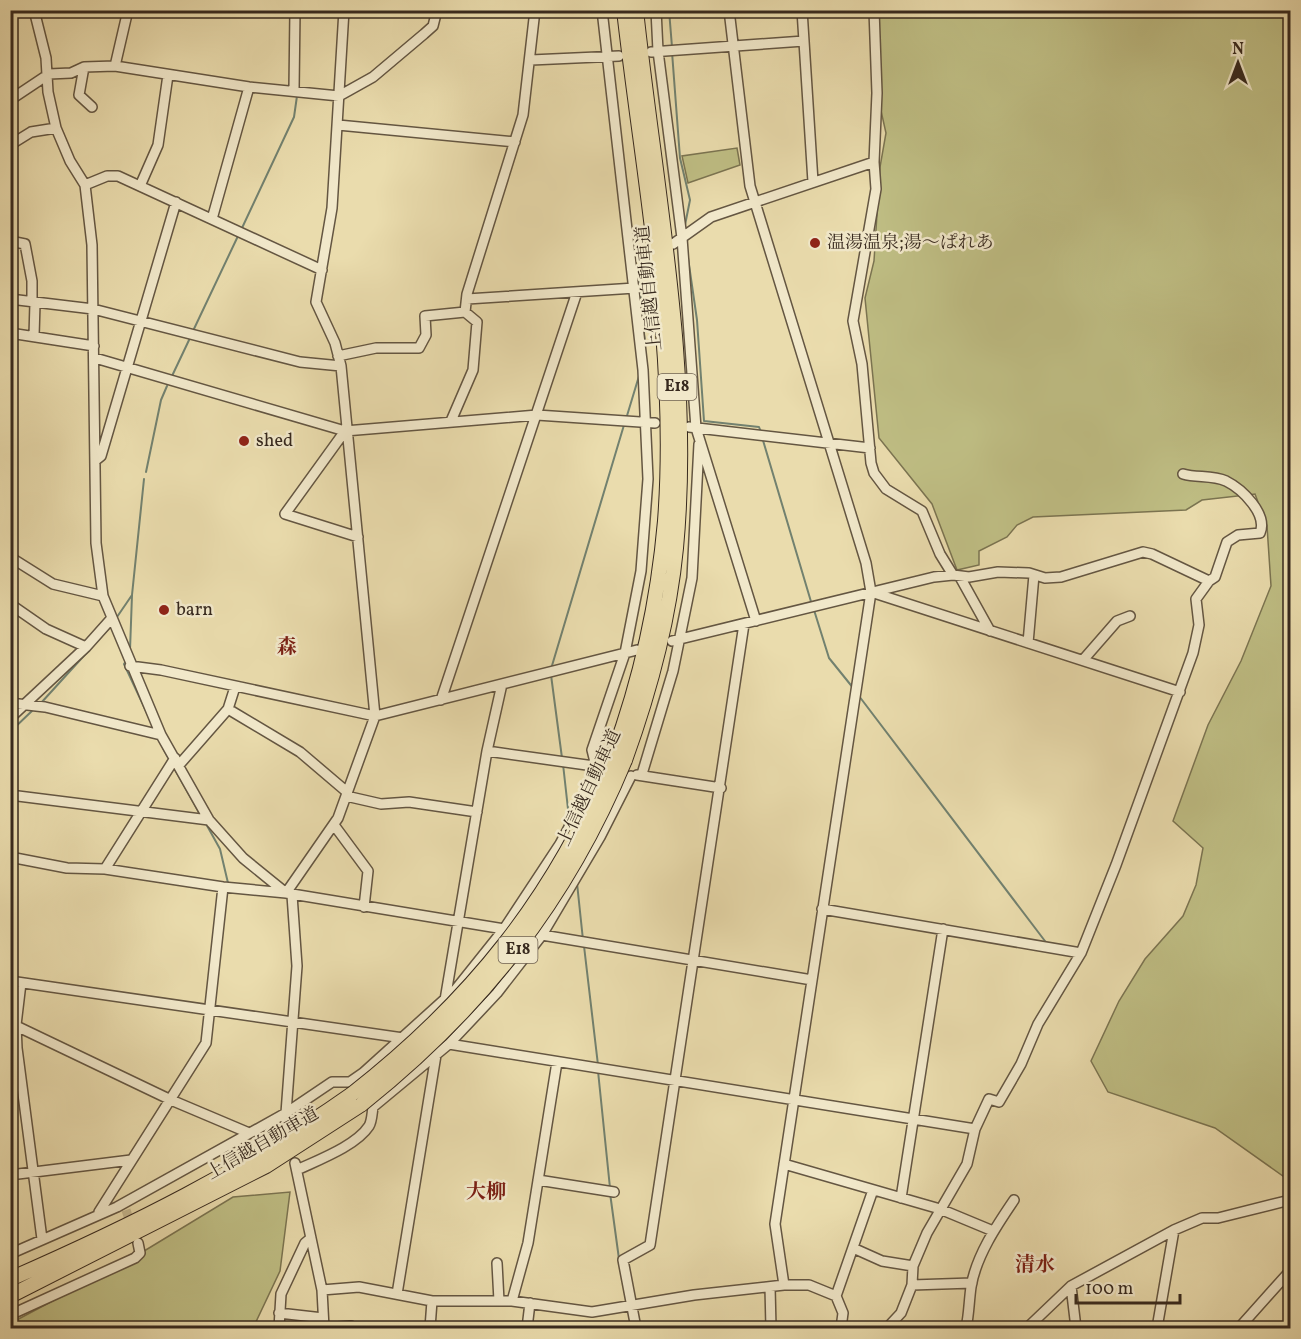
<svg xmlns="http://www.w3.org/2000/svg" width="1301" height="1339" viewBox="0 0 1301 1339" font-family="Vollkorn,'Noto Serif JP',serif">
  <rect width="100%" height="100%" fill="#eadcad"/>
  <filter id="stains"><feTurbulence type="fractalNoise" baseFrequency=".00333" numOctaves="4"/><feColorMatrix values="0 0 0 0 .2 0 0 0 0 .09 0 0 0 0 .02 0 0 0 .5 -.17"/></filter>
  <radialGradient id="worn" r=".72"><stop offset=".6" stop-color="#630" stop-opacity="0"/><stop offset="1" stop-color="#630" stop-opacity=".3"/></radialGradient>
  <path fill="#bfbe84" stroke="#7b7451" stroke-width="1.5" d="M872,11H1290V1181L1215,1128L1108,1092L1091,1061L1119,1001L1145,959L1183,916L1196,885L1203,848L1173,821L1208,725L1241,661L1271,586L1267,526L1255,494L1202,500L1186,510L1033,517L1017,525L1007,537L979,551V565L957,570L932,504L879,438L865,298L874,261L880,167L886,133L877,93Z
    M737,148L740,165L688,183L682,156Z
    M290,1192L280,1271L253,1328H11V1323L126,1262L233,1197Z"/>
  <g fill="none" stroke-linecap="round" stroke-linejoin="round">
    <path stroke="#72816f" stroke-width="2" d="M669,10L672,47
      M672,52L680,158L690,200L685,225
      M242,228L294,117L297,96
      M687,251L697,320L704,421L759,427L761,432
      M642,274L639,277L645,344
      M193,331L238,236
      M172,376L190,338
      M626,419L639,376
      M762,437L812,605
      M146,472L161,400L167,386
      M814,610L829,658L854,689
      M117,617L132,595L144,479
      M130,650L132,595
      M126,661L124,664L153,726
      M551,669L624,425
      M551,675L562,758
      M859,696L1048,945
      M41,703L110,627
      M10,732L34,709
      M163,748L170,761
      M563,764L569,818
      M173,766L201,816
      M205,822L220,849L228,883
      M577,883L583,940
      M584,946L598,1065
      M598,1071L610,1188
      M610,1193L619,1259
      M621,1271L626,1297"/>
    <path stroke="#c6b890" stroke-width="9" stroke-dasharray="9 4.5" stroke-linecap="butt" d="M126,1210L132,1228"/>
    <g stroke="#645642" stroke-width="12">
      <path id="minor" d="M34,10L46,58L48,92L56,128L70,161L85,185L92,245L96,543L103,596L161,735L209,820L243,858L286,893
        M656,10L658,51L682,238L696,428L756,621
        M729,10L750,186L866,563L871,592L775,1224L784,1285
        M802,10L813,182
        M874,10L877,93L874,162L876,189L853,321L862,364L871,463L874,473L886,489L922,511L940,554L953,575
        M651,52L804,41
        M531,60L619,56
        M115,66L128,10
        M84,67L79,95L92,107
        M294,90L295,10
        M10,100L49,74L71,73L84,67L115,66L249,87L339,96L373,77L424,34L433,26L437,10
        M338,125L515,142
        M10,145L31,132L56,128
        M85,185L107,176H118L322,270
        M140,186L158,145L168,75
        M212,219L249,87
        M10,241L25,244L32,281V302
        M673,244L711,217L874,162
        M633,275L645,266
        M10,299L93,309L300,362L341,366
        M467,299L635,288
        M10,333L94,346
        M34,336L35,303
        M338,356L376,348H419L426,335L425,316L465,312
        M95,358L345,431L537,415L655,423
        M451,421L473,370L477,322L465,312L467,294L523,115L535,10
        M689,427L870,448
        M345,431L285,514L358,537
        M96,460L101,456L176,202
        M1183,474C1197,478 1212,475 1226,481C1242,489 1268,514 1260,533L1238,535L1227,542L1215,577L1209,581
        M10,557L53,584L103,596
        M960,577L990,631
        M871,592L1180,692
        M10,604L46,629L86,647L111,619
        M672,641L934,577L953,575L969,577L998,572L1029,573L1045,578L1061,577L1143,552L1152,554L1209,581L1196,599L1199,625L1193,653L1116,865L1081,953L1038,1024L1021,1064L999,1102L989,1099L975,1129L967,1164L927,1233L913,1266L912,1285L901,1313L887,1328
        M1028,643L1034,575
        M1083,660L1117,621L1130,616
        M130,666L161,670L375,716L637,650
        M441,700L577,292
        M10,703L45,707L161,735
        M228,709L300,752L347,792
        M10,718L86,647
        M487,751L601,767
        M179,765L228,709L235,687
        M642,774L673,671L692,578L699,444
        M637,775L721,788
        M10,795L209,820
        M346,796L381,804L409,802L477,812
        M334,825L368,871L364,907
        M10,857L67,868L105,869L223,887L286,893L504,929
        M105,869L175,758
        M286,893L338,818L375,716L341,366L335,343L316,302L332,208L344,10
        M822,909L1081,953
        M542,935L812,980
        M10,981L403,1038
        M21,983L16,1025L17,1048L42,1239
        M445,1000L487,751L502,684
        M10,1023L171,1100L249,1133
        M449,1044L975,1129
        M288,1126L286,1113L297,966L292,895
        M295,1163L322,1290L324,1328
        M784,1164L940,1209L993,1231
        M297,1170C318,1160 356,1146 369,1126C372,1121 372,1113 373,1107L449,1044L497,993L542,935L600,837L631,776
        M10,1175L131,1160
        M538,1180L614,1192
        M901,1198L943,929
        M99,1212L206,1043L223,887
        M853,1248L882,1261L913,1266
        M10,1254L117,1207L286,1113L332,1082H350L363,1073L456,989L504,929L560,844L577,812L596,766L592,750L625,653L641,571L648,479L643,370L602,10
        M497,1263L499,1301
        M912,1285L972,1283
        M1071,1286L1076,1328
        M770,1287L771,1328
        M322,1290L359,1287L432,1301H512L592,1312L694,1295L784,1285H809L836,1296L843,1313L841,1328
        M397,1294L436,1055
        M836,1296L873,1190
        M512,1301L528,1243L557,1062
        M279,1313L323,1318
        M10,1315L135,1258L140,1253L138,1243
        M279,1328L281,1294L305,1243L311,1238
        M324,1328L351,1326V1328
        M430,1328L432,1301
        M527,1328L530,1303
        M636,1328L623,1260L650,1245L744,624
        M966,1328C969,1315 969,1301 971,1287C976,1256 997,1225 1014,1200
        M1027,1328L1071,1286L1174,1230L1202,1218H1218L1290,1200
        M1157,1328L1174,1230
        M1239,1328L1290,1271"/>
    </g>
    <g stroke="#37291e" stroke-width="16">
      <path id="highway" d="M613,755C641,679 658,602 665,521C678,351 643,179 624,10
        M625,760C650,691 669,621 676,548C693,369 655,188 636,10
        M10,1279C129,1227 246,1169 352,1094
        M10,1296L266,1166L362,1104"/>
    </g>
    <use href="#minor" stroke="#f1e8ca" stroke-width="9"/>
    <use href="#highway" stroke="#eadcad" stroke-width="14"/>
    <g stroke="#37291e" stroke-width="16" stroke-linecap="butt">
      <path id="highway-bridge" d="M352,1094C471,1001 556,896 613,755
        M362,1104C481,1009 567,901 625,760"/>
    </g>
    <use href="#highway-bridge" stroke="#eadcad" stroke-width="14"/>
  </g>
  <g fill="#8f2418" stroke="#f1e8ca" stroke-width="2">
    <circle cx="815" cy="243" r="6"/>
    <circle cx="244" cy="441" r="6"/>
    <circle cx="164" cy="610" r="6"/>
  </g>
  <g text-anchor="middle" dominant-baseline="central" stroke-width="5" stroke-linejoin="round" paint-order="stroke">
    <g fill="#f1e8ca" stroke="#6f6252" stroke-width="1.5">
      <rect x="657.5" y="374" width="39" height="26" rx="4.5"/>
      <rect x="498.5" y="937" width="39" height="26" rx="4.5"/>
    </g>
    <g font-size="16" font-weight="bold" fill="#37291e">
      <text x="677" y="387">E18</text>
      <text x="518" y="950">E18</text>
    </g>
    <g font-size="18" fill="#37291e" stroke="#f1e8ca" text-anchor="start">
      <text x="827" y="243">温湯温泉;湯〜ぱれあ</text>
      <text x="256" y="441">shed</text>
      <text x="176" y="610">barn</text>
    </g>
    <g font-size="18" fill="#37291e" stroke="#f1e8ca">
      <text transform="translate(650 288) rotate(-96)">上信越自動車道</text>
      <text transform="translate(590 788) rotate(-65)">上信越自動車道</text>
      <text transform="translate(263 1144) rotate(-30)">上信越自動車道</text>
    </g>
    <g font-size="20" font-weight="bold" fill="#7a1f14" stroke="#f1e8ca">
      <text x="287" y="648">森</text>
      <text x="486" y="1193">大柳</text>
      <text x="1035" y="1266">清水</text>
    </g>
  </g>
  <rect width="1301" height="1339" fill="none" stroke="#eadcad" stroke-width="36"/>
  <rect x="12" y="12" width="1277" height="1315" fill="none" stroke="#37291e" stroke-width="3"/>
  <rect x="18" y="18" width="1265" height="1303" fill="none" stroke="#37291e" stroke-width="1.5"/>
  <g transform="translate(1238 63)" stroke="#f1e8ca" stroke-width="4.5" paint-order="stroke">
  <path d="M0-4.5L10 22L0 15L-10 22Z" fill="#37291e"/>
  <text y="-9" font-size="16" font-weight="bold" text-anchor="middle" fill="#37291e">N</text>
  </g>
  <path d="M1076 1294v9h104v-9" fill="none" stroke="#37291e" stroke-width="3"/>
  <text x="1085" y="1294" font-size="18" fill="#37291e" stroke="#f1e8ca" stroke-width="4.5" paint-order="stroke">100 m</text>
  <rect width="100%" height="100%" filter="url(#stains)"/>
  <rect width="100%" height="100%" fill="url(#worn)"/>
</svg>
